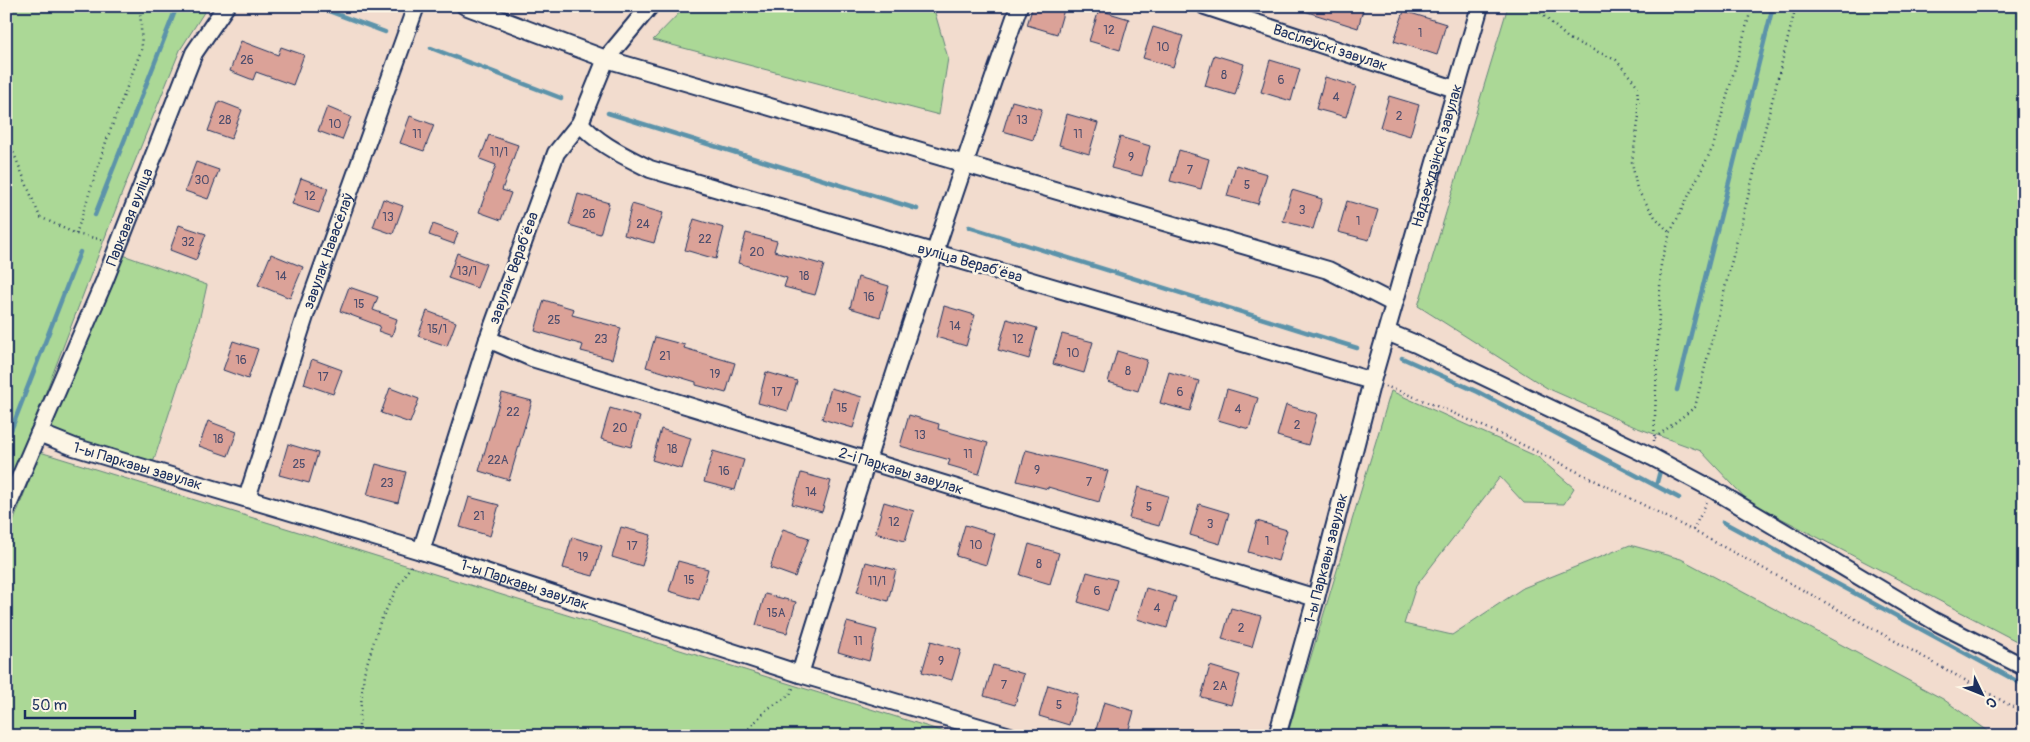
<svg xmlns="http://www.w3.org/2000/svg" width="2030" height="742" viewBox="0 0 2030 742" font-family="Pangolin,sans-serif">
  <rect width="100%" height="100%" fill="#f2dcce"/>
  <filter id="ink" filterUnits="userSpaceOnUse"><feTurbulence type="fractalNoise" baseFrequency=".02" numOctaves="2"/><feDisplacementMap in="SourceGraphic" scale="10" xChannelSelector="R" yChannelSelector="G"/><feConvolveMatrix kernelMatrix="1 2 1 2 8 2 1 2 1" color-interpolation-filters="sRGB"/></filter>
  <g filter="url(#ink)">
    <path fill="#abd896" stroke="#63847a" d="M6,6H208L180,50L122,193L6,496Z
      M686,6H933L948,58L939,115L653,40Z
      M1508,6H2024V645L1748,501L1701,451L1635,427L1547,388L1418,306Z
      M123,255L207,285L199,321L153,463L78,442L50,430Z
      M1391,391L1538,457L1574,488L1564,504L1524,503L1500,477L1416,586L1404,624L1452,635L1523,588L1630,545L1681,559L1943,699L1995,736H1287Z
      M40,452L958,736H6V541Z"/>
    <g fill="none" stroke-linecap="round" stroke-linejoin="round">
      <path stroke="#5b93aa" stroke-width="4.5" d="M315,6L385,32
        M431,48L561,98
        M608,113L917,209
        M95,215L177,6
        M969,227L1357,348
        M1402,358L1478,392L1679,498
        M1677,390L1773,6
        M6,443L80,252
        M1656,486L1660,471
        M1723,522L2024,685"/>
    </g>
    <path fill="#dba298" stroke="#1b2f5e" d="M1033,6H1065L1057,34L1027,25Z
      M1298,6H1364L1358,28L1298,9Z
      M1099,10L1129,19L1120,50L1089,41Z
      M1404,11L1446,24L1437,55L1394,41Z
      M1153,27L1183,36L1173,67L1143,58Z
      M241,41L278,55L281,47L304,55L293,85L256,72L253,80L230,71Z
      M1214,55L1244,64L1235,95L1205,86Z
      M1270,60L1300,69L1291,101L1261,92Z
      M1325,77L1356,86L1346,117L1316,109Z
      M1389,96L1419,105L1410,136L1380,127Z
      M219,101L242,110L231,139L208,131Z
      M1012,101L1042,109L1033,140L1003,131Z
      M327,107L351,117L342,140L318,131Z
      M1067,114L1098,123L1089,154L1059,145Z
      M410,116L434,125L424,151L400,143Z
      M489,135L518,145L502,190L511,193L501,220L479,212L496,165L480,159Z
      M1120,137L1150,146L1142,176L1111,168Z
      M1179,150L1209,159L1201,189L1170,181Z
      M196,162L219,170L208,199L185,191Z
      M1236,165L1267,174L1258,204L1227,196Z
      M301,178L328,188L319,213L292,204Z
      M1292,190L1322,199L1313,229L1283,221Z
      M578,194L609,203L600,234L569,225Z
      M383,199L403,206L393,234L373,227Z
      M1347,201L1378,210L1369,240L1338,232Z
      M632,204L663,213L654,243L624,235Z
      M694,219L724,228L716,259L685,250Z
      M433,224L458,233L454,244L429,235Z
      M179,225L206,234L196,260L170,250Z
      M746,233L777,241L774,251L824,265L815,295L784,287L787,278L738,263Z
      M457,253L486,264L477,288L448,278Z
      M271,254L303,267L290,298L258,285Z
      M858,277L889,286L880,317L850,308Z
      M349,287L378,297L373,310L397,319L392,336L378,331L380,326L340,311Z
      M544,300L574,309L572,315L621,328L612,359L581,351L583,345L535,331Z
      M944,306L975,315L966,346L936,337Z
      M427,311L456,322L447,346L418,336Z
      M1007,319L1037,328L1029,359L998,350Z
      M1062,334L1093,342L1084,373L1053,364Z
      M655,337L685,345L684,348L735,363L726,393L696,385V382L646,367Z
      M233,341L258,349L248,379L223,370Z
      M1117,351L1147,360L1138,391L1108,382Z
      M312,359L342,370L333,394L304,384Z
      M766,372L797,381L788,411L758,403Z
      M1169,372L1199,381L1190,411L1160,403Z
      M390,388L419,399L410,423L381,413Z
      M831,388L862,397L853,428L822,419Z
      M1227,389L1258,398L1249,429L1218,420Z
      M502,393L532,401L509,480L479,471Z
      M1286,405L1317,414L1308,445L1277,436Z
      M610,408L640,417L631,447L601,439Z
      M909,415L939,424L938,429L988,443L979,474L948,465L950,460L900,446Z
      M208,421L237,432L228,456L199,446Z
      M661,429L691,438L682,469L652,460Z
      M288,444L318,453L309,483L279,475Z
      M1026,450L1108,471L1099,502L1048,487V489L1017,481Z
      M713,451L744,460L735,490L704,482Z
      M376,464L406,472L398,503L367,495Z
      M801,473L831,481L822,512L792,504Z
      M1138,487L1168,496L1159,526L1129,518Z
      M469,497L499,505L490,536L460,527Z
      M884,502L914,511L905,541L875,533Z
      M1199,504L1229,513L1220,544L1190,535Z
      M1257,521L1287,530L1278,561L1248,552Z
      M965,525L995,534L986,565L956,556Z
      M621,527L651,535L642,566L612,557Z
      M783,529L809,538L795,577L770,568Z
      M572,537L602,546L593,576L563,568Z
      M1029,544L1059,553L1050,584L1020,575Z
      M678,561L708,569L699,600L669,591Z
      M866,562L896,570L888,601L857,592Z
      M1087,572L1117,580L1108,611L1078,602Z
      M1146,588L1176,597L1167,628L1137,619Z
      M765,594L796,602L787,633L756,625Z
      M1231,608L1261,616L1252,647L1222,639Z
      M847,622L877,630L869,661L838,652Z
      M931,641L961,650L952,680L922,672Z
      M993,665L1024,674L1015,705L984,696Z
      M1210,666L1240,675L1231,705L1201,697Z
      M1048,685L1078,694L1069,725L1039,716Z
      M1104,702L1134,711L1127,736H1106L1095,733Z"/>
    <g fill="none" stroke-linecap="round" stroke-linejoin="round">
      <g stroke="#1b2f5e" stroke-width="20">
        <g id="street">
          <path d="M465,6L606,59L1328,270L1393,303"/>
          <path id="s1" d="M1205,6L1455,89"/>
          <path d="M580,123C599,145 625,156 650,169L1372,381"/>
          <path d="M1387,332L1416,344L1652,457L1714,490L1934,621L2024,667"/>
          <path id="s2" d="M488,339L532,358L1316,598"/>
          <path id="s3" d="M39,433L74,447L421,551L800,674L1010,736"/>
          <path id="s4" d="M247,498L306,313L416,6"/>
          <path id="s5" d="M6,510L104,282L194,53L226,6"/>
          <path d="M421,551L488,339L556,153L580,123L606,59L650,6"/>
          <path d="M800,674C869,450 941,227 1019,6"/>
          <path id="s6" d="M1277,736L1316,598L1372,381L1480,6"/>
        </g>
      </g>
      <path stroke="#1b2f5e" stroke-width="2.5" stroke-dasharray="1 4" stroke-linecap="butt" d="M1533,6L1569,39L1616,60L1637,85L1639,116L1632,162L1637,189L1655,217L1670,233
        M6,148L12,149L40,217L76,234L104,240
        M76,234L107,139L142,48L140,6
        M1385,386C1463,414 1538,452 1612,489C1751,559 1887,637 2024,713
        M1655,438L1695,407L1796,6
        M1654,441L1661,263L1670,233L1713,147L1752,6
        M1693,530L1707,502
        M358,736L364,673L380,622L399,584L413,563
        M742,736L767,709L790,695L793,688"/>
      <use href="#street" stroke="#fcf5e5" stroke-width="16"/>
    </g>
  </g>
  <g text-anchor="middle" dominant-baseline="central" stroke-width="5" stroke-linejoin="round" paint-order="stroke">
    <g font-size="12" fill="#4b4c6c">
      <text x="1109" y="30">12</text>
      <text x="1420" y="33">1</text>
      <text x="1163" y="47">10</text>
      <text x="247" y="60">26</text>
      <text x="1224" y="75">8</text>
      <text x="1281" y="80">6</text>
      <text x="1336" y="97">4</text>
      <text x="1399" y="116">2</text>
      <text x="225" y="120">28</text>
      <text x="1022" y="120">13</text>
      <text x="335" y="124">10</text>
      <text x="417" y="134">11</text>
      <text x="1078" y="134">11</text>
      <text x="499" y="152">11/1</text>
      <text x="1131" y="157">9</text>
      <text x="1190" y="170">7</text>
      <text x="202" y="180">30</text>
      <text x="1247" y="185">5</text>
      <text x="310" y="196">12</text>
      <text x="1302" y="210">3</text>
      <text x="589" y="214">26</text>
      <text x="388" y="217">13</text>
      <text x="1358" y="221">1</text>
      <text x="643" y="224">24</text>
      <text x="705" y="239">22</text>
      <text x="188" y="242">32</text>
      <text x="757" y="252">20</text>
      <text x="467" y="271">13/1</text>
      <text x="281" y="276">14</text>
      <text x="804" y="276">18</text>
      <text x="869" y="297">16</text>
      <text x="359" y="304">15</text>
      <text x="554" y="320">25</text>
      <text x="955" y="326">14</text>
      <text x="437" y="329">15/1</text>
      <text x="601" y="339">23</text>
      <text x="1018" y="339">12</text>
      <text x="1073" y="353">10</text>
      <text x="665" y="356">21</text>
      <text x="241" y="360">16</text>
      <text x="1128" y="371">8</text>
      <text x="715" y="374">19</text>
      <text x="323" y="377">17</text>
      <text x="777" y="392">17</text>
      <text x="1180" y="392">6</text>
      <text x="842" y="408">15</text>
      <text x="1238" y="409">4</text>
      <text x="513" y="412">22</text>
      <text x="1297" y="425">2</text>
      <text x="620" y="428">20</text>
      <text x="920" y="435">13</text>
      <text x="218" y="439">18</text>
      <text x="672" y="449">18</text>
      <text x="968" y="454">11</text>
      <text x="498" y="460">22А</text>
      <text x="299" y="464">25</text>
      <text x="1037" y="470">9</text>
      <text x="724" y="471">16</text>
      <text x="1089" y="482">7</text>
      <text x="387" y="483">23</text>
      <text x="811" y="492">14</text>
      <text x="1149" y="507">5</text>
      <text x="479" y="516">21</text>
      <text x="894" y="522">12</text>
      <text x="1210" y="524">3</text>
      <text x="1267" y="541">1</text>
      <text x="976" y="545">10</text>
      <text x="632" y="546">17</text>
      <text x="583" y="557">19</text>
      <text x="1039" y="564">8</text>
      <text x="689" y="580">15</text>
      <text x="877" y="581">11/1</text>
      <text x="1097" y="591">6</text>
      <text x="1157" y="608">4</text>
      <text x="776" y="613">15А</text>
      <text x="1241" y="628">2</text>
      <text x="858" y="641">11</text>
      <text x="941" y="661">9</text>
      <text x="1004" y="685">7</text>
      <text x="1220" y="686">2А</text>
      <text x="1059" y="705">5</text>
    </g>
    <g font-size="15" fill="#1b2f5e" stroke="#fcf5e5">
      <text stroke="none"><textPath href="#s1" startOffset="132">Васілеўскі завулак</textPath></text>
      <text stroke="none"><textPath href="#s6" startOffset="602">Надзеждзінскі завулак</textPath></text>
      <text stroke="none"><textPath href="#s5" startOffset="318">Паркавая вуліца</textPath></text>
      <text stroke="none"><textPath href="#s4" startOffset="260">завулак Навасёлаў</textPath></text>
      <text transform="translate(970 263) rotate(16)">вуліца Верабʼёва</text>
      <text transform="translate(514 268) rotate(-70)">завулак Верабʼёва</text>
      <text stroke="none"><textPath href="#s3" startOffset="104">1-ы Паркавы завулак</textPath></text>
      <text stroke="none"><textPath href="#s2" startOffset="434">2-і Паркавы завулак</textPath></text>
      <text stroke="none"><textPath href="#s6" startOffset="184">1-ы Паркавы завулак</textPath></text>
      <text stroke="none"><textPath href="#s3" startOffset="509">1-ы Паркавы завулак</textPath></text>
    </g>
  </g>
  <rect width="2030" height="742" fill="none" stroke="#fcf5e5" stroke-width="25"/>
  <rect x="12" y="12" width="2005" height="717" fill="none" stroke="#1b2f5e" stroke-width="2" filter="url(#ink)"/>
  <g transform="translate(1982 694) rotate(133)" stroke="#fcf5e5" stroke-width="4" paint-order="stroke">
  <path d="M0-4L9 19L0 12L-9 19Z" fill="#1b2f5e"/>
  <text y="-8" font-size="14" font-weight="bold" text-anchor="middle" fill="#1b2f5e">С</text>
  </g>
  <path d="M25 710v8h110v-8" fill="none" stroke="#1b2f5e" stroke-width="2.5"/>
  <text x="32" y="710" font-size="15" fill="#1b2f5e" stroke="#fcf5e5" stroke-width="4" paint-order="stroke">50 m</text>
</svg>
